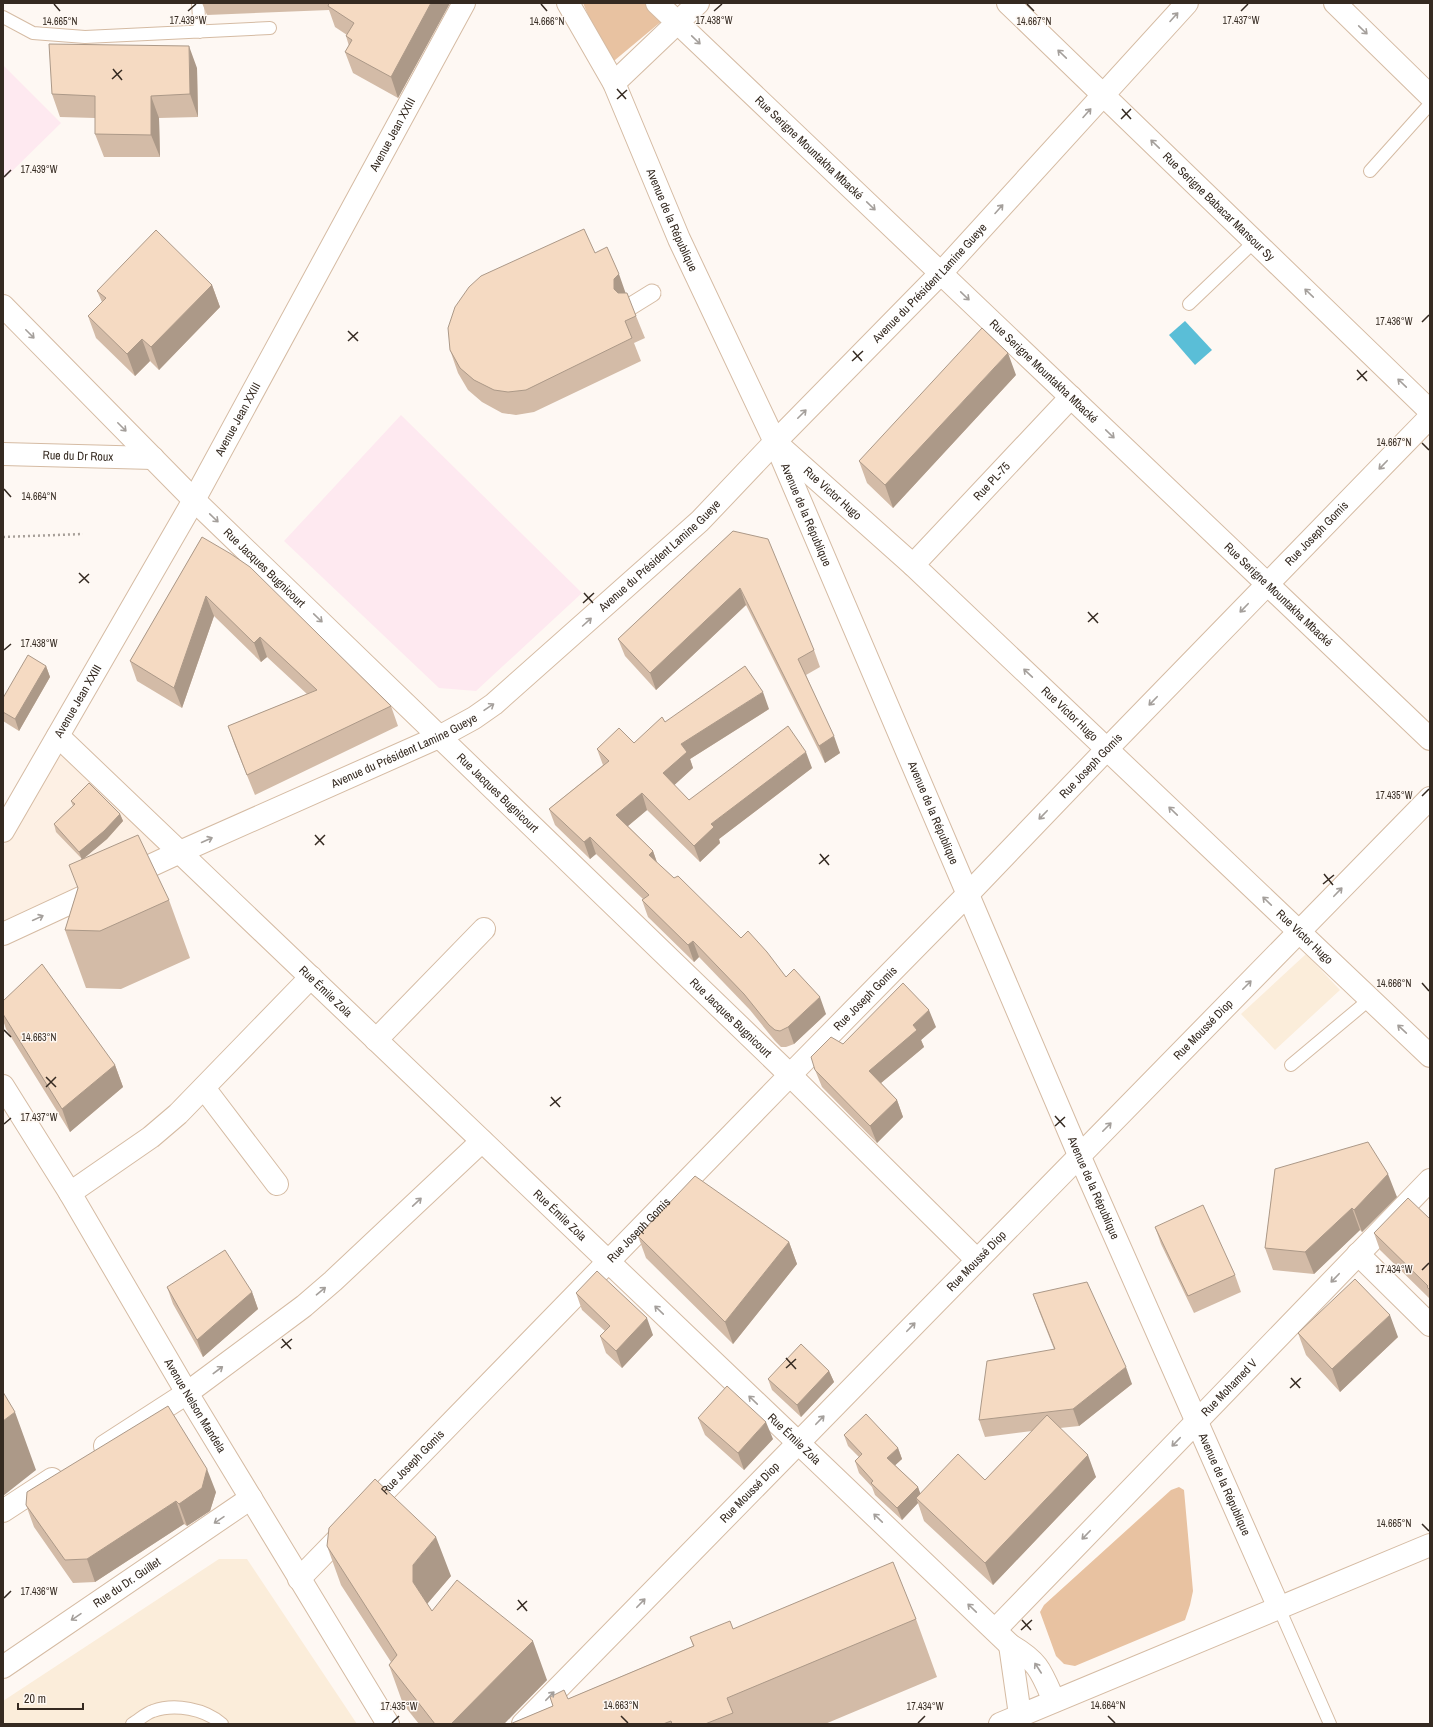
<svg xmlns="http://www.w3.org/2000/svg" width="1433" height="1727" viewBox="0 0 1433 1727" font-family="'Archivo Narrow',sans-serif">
  <rect width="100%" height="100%" fill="#fef8f3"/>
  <path fill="#fdf0e4" d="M63,749L166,849L3,921V847Z"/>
  <path fill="#fee9f0" d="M3,65L61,123L3,180Z
    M401,415L582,593L476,691L439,688L284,541Z"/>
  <path fill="#fbedda" d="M1306,954L1340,990L1275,1050L1241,1014Z
    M219,1559H247L357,1724H3V1701Z"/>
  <path fill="#e8c2a1" d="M583,3H645L663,20L609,65Z
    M1179,1487L1184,1490L1193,1591L1190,1605L1185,1620L1075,1666L1064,1664L1056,1656L1040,1612L1044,1605L1171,1490Z"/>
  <path fill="#5abed7" d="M1185,321L1212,350L1195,365L1169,335Z"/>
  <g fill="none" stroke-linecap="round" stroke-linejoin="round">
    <g stroke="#d5bba3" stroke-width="14">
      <path id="service" d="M198,3L200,32
        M3,17L33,33L85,37L270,28
        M1370,171L1430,104
        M1189,304L1255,241
        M1291,1065L1370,999
        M1279,1608L1330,1724
        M132,1724C139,1720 146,1713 153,1711C175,1703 205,1709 222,1724"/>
    </g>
    <g stroke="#d5bba3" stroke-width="19">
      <path id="pedestrian" d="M631,306L652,293"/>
    </g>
    <g stroke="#d5bba3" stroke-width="24">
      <g id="minor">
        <path id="s1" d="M657,3L1430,739"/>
        <path id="s2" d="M1008,3L1430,411"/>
        <path d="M1335,3L1430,96"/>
        <path d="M614,83L698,3"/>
        <path id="s3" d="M3,306L194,500L790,1075L977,1260"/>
        <path id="s4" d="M775,442L913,565L1430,1056"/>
        <path id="s5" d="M3,454L153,458"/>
        <path id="s6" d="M913,565L1071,397"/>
        <path id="s7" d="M58,736L1010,1645C1039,1662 1041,1671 1054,1701"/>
        <path d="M376,1040L484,929"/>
        <path d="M204,1088L277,1184"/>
        <path d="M70,1193L151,1137L178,1114L311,977"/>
        <path d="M1358,1254L1430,1325"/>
        <path d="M105,1446L187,1393L304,1306L333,1281L482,1141"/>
        <path d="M3,1511L52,1479"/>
        <path id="s8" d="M299,1579L790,1075L968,894L1107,749L1430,417"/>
        <path id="s9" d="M995,1630L1430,1180"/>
        <path d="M1010,1645L1020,1715"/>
        <path id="s10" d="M3,1667L251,1498"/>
        <path id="s11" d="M523,1724L1430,798"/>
      </g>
    </g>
    <g stroke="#d5bba3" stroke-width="24">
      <g id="tertiary">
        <path id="s12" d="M568,3L614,83L679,239L775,442L1079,1155L1279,1608"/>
        <path id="s13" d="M3,1086L70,1193L187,1393L388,1724"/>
        <path d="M1000,1724L1430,1545"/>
      </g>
    </g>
    <g stroke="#d5bba3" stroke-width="24">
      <g id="primary">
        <path id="s14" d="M3,831L194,500L464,3"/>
        <path id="s15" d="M3,934L180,852L441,736L474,718L494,704L700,521L775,442L941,273L1187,3"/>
      </g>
    </g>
    <path stroke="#a79f98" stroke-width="2.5" stroke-dasharray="2 3" stroke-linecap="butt" d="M3,537L83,534"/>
    <use href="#service" stroke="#fff" stroke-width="12"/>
    <use href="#pedestrian" stroke="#fff" stroke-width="17"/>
    <use href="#minor" stroke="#fff" stroke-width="22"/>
    <use href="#tertiary" stroke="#fff" stroke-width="22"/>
    <use href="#primary" stroke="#fff" stroke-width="22"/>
  </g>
  <path fill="#d3bba7" d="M202,3H450L398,98L353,73L345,52L349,46L346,36L347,35L335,27L329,10L207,15Z
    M197,68L198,117L159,118L160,157H104L95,134V118L60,117L52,94Z
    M595,253L625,293L636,316L645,338L634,343L641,361L534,412L516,415L502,413L482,402L468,390L458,373L450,350Z
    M212,285L220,307L159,370L150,361L135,376L96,338L88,316L102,302L97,291Z
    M1016,375L893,508L867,483L859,461Z
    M733,531L814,650L820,667L806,675L840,753L825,763L746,605L656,690L625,656L618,639Z
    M202,537L391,706L398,726L255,795L235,746L228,726L307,694L267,657L261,662L214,616L182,708L137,681L130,661Z
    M46,666L50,677L19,731L3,721V698Z
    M769,709L690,759L693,768L674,785L689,800L812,768L719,839L720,843L700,862L647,810L628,826L653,851L657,863L674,878L826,1014L794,1044L786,1047H781L775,1041L750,1010L699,957L694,962L648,917L642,900L643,899L596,854L590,859L555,825L549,809L603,765L597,749L634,743L665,722Z
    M71,801L120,814L123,821L107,839L84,858L169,900L190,958L121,989L86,988L65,930L78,888L82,859L56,832L54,824L73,806Z
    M3,1001L115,1065L123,1087L70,1132L6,1029L3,1020Z
    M936,1027L921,1040L924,1047L881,1083L897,1100L903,1117L877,1143L822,1087L815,1070L843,1044Z
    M1275,1169L1397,1197L1362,1232L1360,1230L1314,1274L1273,1270L1265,1248Z
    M1430,1219V1299L1380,1250L1374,1233Z
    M1155,1227L1235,1275L1241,1292L1194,1313L1161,1244Z
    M638,1236L789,1242L797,1264L733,1344L646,1258Z
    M167,1287L252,1292L258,1309L203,1357L173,1304Z
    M576,1293L653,1335L622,1368L606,1353L600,1336L605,1331L582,1310Z
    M1033,1294L1132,1384L1079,1426L1060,1428L1096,1477L993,1585L924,1521L918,1503L902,1520L875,1495L872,1487L859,1473L855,1461L859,1457L848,1446L844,1435L898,1448L902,1459L895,1465L918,1487L920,1494L985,1480L1032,1431L985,1437L979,1420L1054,1349L1039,1311Z
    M1298,1333L1398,1337L1340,1392L1306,1355Z
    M829,1371L834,1382L801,1417L772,1390L768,1379Z
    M698,1418L773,1439L744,1470L705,1435Z
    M216,1492L210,1511L187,1526L184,1524L95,1582L73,1583L34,1527L26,1505Z
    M327,1546L451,1576L427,1604L432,1611L547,1680L504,1724H419L403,1704L389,1665L391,1662L341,1585Z
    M916,1619L937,1677L825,1724H510L553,1706L550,1697L568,1699L693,1646L690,1637L733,1629Z"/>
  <path fill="#ac9988" d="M431,3H450L398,98L391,77Z
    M189,46L197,68L198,117L190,94Z
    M151,96L159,118L160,157L151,135Z
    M619,274L627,297L622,311L614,289V279Z
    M212,285L220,307L159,370L151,347Z
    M142,339L150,361L135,376L127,354Z
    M1008,353L1016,375L893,508L885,485Z
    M740,588L746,605L656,690L650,673Z
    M206,596L214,616L182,708L174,688Z
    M260,637L267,657L261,662L254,643Z
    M46,666L50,677L19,731L15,719Z
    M763,692L769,709L690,759L693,768L669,790L663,773L681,744Z
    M834,736L840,753L825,763L819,746Z
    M806,752L812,768L719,839L720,843L700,862L694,846L711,824Z
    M642,793L647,810L622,831L616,815Z
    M120,814L123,821L107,839L82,860L79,852Z
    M590,837L596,854L590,859L584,842Z
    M653,851L659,868L649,855Z
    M693,941L699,957L694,962L688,945Z
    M820,997L826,1014L794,1044L788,1027Z
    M929,1010L936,1027L921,1040L924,1047L875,1088L869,1071L913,1025Z
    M115,1065L123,1087L70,1132L62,1109Z
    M897,1100L903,1117L877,1143L870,1126Z
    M1388,1174L1397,1197L1362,1232L1354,1210Z
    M1352,1208L1360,1230L1314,1274L1305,1252Z
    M789,1242L797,1264L733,1344L725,1322Z
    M252,1292L258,1309L203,1357L197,1340Z
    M1390,1315L1398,1337L1340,1392L1332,1369Z
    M647,1318L653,1335L622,1368L616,1351Z
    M1126,1367L1132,1384L1079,1426L1073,1409Z
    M829,1371L834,1382L801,1417L797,1405Z
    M15,1412L36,1470L3,1496V1421Z
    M766,1422L773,1439L744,1470L738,1453Z
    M898,1448L902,1459L891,1469L887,1458Z
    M1088,1455L1096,1477L993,1585L985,1563Z
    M207,1469L216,1492L210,1511L187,1526L179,1504Z
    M918,1487L922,1498H916L918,1503L902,1520L897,1508Z
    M176,1501L184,1524L95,1582L87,1559Z
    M436,1537L451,1576L427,1604L413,1582V1565Z
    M533,1641L547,1680L504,1724H451Z"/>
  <path fill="#f5dac2" stroke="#ac9988" d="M329,3H431L391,77L345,52L352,40L346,36L354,23L328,6Z
    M49,44L189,46L190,94L151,96V135L95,134V96L52,94Z
    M584,229L595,253L607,247L619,274L614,279V289L618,293H627L636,316L625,321L632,338L526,390L508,392L494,390L474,380L460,368L450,350L448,328L455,307L469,287L481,276Z
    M156,230L212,285L151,347L142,339L127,354L88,316L106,298L97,291Z
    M982,328L1008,353L885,485L859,461Z
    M733,531L768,539L814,650L798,659L834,736L819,746L740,588L650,673L618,639Z
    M202,537L231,554L250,567L391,706L247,775L228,726L317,690L260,637L254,643L206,596L174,688L130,661Z
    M28,655L46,666L15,719L3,712V698Z
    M745,666L763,692L681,744L687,752L663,773L689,800L788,726L806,752L711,824L714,827L694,846L642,793L616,815L653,851L649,855L674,878L678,876L741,938L748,931L767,952L786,977L794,969L820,997L788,1027L780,1031L775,1030L769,1025L744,994L693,941L688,945L642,900L649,895L590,837L584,842L549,809L609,761L597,749L619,728L634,743L662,717L665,722Z
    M89,783L120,814L104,831L79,852L54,824L75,804L71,801Z
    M138,835L169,900L100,931L65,930L78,888L69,865Z
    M42,964L115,1065L62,1109L3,1014V1001Z
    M903,983L929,1010L913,1025L917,1030L869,1071L897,1100L870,1126L815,1070L811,1057L831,1037L843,1044Z
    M1368,1142L1388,1174L1354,1210L1352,1208L1305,1252L1265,1248L1275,1169Z
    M695,1176L789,1242L725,1322L638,1236Z
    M1408,1198L1430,1219V1290L1427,1287L1428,1286L1374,1233Z
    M1203,1205L1235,1275L1188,1296L1155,1227Z
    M225,1250L252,1292L197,1340L167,1287Z
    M597,1271L647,1318L616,1351L600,1336L610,1326L576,1293Z
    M1355,1279L1390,1315L1332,1369L1298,1333Z
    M1087,1282L1126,1367L1073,1409L979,1420L987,1361L1055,1349L1033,1294Z
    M801,1344L829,1371L797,1405L768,1379Z
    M727,1386L766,1422L738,1453L698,1418Z
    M3,1392L15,1412L3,1421Z
    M168,1406L207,1469L202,1488L179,1504L176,1501L87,1559L65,1560L26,1505L27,1492Z
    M866,1414L898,1448L887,1458L918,1487L897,1508L871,1483L873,1481L855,1461L862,1454L844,1435Z
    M1047,1415L1088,1455L985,1563L916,1498L958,1454L985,1480Z
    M375,1479L436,1537L413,1565V1582L432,1611L457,1580L533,1641L451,1724H435L389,1665L397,1655L327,1546L329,1528Z
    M893,1562L916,1619L727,1698L733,1713L705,1724H672L671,1721L663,1724H510L553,1706L550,1697L564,1690L568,1699L694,1646L690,1637L730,1621L733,1629Z"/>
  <defs><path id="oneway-shaft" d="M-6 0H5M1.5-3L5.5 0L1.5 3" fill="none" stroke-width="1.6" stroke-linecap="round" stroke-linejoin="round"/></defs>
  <g stroke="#a49f9b">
    <use href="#oneway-shaft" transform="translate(1174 17) rotate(-48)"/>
    <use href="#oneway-shaft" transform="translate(1363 30) rotate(44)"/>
    <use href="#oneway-shaft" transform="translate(696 40) rotate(44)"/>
    <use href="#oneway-shaft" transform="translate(1062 54) rotate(-136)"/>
    <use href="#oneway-shaft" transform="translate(1087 113) rotate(-48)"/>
    <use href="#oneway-shaft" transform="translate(1155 144) rotate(-136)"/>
    <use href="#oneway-shaft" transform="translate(871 206) rotate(44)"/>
    <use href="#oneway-shaft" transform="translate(999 209) rotate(-48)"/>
    <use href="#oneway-shaft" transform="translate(1309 293) rotate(-136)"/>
    <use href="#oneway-shaft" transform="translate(965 296) rotate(44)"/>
    <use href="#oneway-shaft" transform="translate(30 334) rotate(45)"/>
    <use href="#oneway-shaft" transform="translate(1402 383) rotate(-136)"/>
    <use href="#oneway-shaft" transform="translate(802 414) rotate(-45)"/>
    <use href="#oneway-shaft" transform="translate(122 427) rotate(45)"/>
    <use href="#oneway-shaft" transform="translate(1110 434) rotate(44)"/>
    <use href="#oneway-shaft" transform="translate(1383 465) rotate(134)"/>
    <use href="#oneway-shaft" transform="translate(214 518) rotate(44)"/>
    <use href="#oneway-shaft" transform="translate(1244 608) rotate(134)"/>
    <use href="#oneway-shaft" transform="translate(318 618) rotate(44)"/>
    <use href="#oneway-shaft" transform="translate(587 622) rotate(-42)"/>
    <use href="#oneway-shaft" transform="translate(1028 673) rotate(-137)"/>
    <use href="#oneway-shaft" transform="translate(1153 701) rotate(134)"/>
    <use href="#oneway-shaft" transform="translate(489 707) rotate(-34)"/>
    <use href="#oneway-shaft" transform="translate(1173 811) rotate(-136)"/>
    <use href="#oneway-shaft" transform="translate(1043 815) rotate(134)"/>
    <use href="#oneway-shaft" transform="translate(207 840) rotate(-24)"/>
    <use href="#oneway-shaft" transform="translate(1338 892) rotate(-46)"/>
    <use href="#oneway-shaft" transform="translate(1267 901) rotate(-136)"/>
    <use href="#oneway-shaft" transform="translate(38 918) rotate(-25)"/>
    <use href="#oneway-shaft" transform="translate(1247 985) rotate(-45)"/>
    <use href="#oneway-shaft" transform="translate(1402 1029) rotate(-137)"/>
    <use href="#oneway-shaft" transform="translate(1107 1127) rotate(-45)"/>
    <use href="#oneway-shaft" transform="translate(417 1202) rotate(-43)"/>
    <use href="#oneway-shaft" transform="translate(1335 1278) rotate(134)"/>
    <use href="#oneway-shaft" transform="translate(321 1291) rotate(-40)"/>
    <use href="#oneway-shaft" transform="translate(659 1310) rotate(-136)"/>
    <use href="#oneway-shaft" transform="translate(911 1327) rotate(-46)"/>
    <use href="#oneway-shaft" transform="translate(218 1370) rotate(-37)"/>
    <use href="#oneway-shaft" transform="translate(753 1400) rotate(-136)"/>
    <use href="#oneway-shaft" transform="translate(820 1420) rotate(-46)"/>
    <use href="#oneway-shaft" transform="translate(1176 1442) rotate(134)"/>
    <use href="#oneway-shaft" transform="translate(878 1518) rotate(-136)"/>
    <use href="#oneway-shaft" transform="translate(219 1520) rotate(146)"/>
    <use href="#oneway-shaft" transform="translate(1086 1535) rotate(134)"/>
    <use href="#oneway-shaft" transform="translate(641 1603) rotate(-46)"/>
    <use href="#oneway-shaft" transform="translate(972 1608) rotate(-136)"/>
    <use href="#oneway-shaft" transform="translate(76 1617) rotate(146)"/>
    <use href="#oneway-shaft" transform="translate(1038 1668) rotate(-123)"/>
    <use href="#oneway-shaft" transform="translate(550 1696) rotate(-46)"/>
  </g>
  <path fill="none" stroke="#352a21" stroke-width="1.5" d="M54,4L60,11M541,4L547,11M1027,4L1034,11M188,11L196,4M714,11L722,4M1241,11L1248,4M113,69L122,80M112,79L122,70M617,89L626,99M617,99L627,90M1122,109L1131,119M1121,119L1131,109M4,177L11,170M1422,322L1429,315M348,331L358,341M348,341L358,332M853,351L862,361M852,361L863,351M1357,370L1367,381M1357,380L1367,371M1422,443L1429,450M4,489L11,497M79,573L89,583M79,583L89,574M584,593L593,603M583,603L594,593M1088,612L1098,623M1088,622L1098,613M4,650L11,644M1422,796L1429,789M315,835L324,845M315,845L325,835M820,854L829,865M819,864L829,855M1324,874L1333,885M1323,884L1334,875M1422,983L1429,991M4,1030L11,1037M46,1077L56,1087M46,1087L56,1077M551,1097L560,1107M550,1106L561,1097M1055,1116L1065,1127M4,1124L11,1118M1055,1126L1065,1117M1422,1270L1429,1263M282,1339L291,1349M281,1348L292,1339M786,1358L796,1369M786,1368L796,1359M1291,1378L1300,1388M1290,1388L1301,1378M1422,1524L1429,1531M4,1598L11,1591M518,1600L527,1611M517,1610L527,1601M1022,1620L1031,1630M1021,1630L1032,1620M621,1716L628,1723M1108,1716L1115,1723M392,1723L399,1716M918,1723L925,1716"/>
  <g text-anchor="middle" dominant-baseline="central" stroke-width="3" stroke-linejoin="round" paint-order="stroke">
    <g font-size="12" fill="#352a21" stroke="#fef8f3">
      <text stroke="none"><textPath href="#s14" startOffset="798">Avenue Jean XXIII</textPath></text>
      <text stroke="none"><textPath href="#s1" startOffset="210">Rue Serigne Mountakha Mbacké</textPath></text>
      <text stroke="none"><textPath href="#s2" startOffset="293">Rue Serigne Babacar Mansour Sy</textPath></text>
      <text stroke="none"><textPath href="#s12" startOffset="241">Avenue de la République</textPath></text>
      <text stroke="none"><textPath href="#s15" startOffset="1149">Avenue du Président Lamine Gueye</textPath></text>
      <text stroke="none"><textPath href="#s1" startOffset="534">Rue Serigne Mountakha Mbacké</textPath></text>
      <text stroke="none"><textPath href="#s14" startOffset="474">Avenue Jean XXIII</textPath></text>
      <text stroke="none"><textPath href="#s5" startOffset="75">Rue du Dr Roux</textPath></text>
      <text stroke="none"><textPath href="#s6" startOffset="115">Rue PL-75</textPath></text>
      <text stroke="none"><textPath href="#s4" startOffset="77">Rue Victor Hugo</textPath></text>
      <text stroke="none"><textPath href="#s12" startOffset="565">Avenue de la République</textPath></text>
      <text stroke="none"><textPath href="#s8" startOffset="1459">Rue Joseph Gomis</textPath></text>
      <text stroke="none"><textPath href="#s15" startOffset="765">Avenue du Président Lamine Gueye</textPath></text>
      <text stroke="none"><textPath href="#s3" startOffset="370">Rue Jacques Bugnicourt</textPath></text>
      <text stroke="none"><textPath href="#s1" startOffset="858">Rue Serigne Mountakha Mbacké</textPath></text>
      <text stroke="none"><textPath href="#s14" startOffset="150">Avenue Jean XXIII</textPath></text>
      <text stroke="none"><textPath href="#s4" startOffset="401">Rue Victor Hugo</textPath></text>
      <text stroke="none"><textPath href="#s15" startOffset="441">Avenue du Président Lamine Gueye</textPath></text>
      <text stroke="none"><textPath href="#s8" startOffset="1135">Rue Joseph Gomis</textPath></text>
      <text stroke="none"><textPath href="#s3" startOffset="694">Rue Jacques Bugnicourt</textPath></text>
      <text stroke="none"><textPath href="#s12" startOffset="889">Avenue de la République</textPath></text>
      <text stroke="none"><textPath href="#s4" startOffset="725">Rue Victor Hugo</textPath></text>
      <text stroke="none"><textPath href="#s7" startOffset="370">Rue Émile Zola</textPath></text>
      <text stroke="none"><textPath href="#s8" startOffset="811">Rue Joseph Gomis</textPath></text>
      <text stroke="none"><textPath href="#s3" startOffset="1018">Rue Jacques Bugnicourt</textPath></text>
      <text stroke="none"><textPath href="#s11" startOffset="972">Rue Moussé Diop</textPath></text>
      <text stroke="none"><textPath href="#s12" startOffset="1297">Avenue de la République</textPath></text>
      <text stroke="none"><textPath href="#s7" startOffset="694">Rue Émile Zola</textPath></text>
      <text stroke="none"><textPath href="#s8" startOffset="487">Rue Joseph Gomis</textPath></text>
      <text stroke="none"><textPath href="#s11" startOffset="648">Rue Moussé Diop</textPath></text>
      <text stroke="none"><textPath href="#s9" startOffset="337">Rue Mohamed V</textPath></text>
      <text stroke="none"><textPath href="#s13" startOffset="373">Avenue Nelson Mandela</textPath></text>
      <text stroke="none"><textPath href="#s7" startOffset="1018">Rue Émile Zola</textPath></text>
      <text stroke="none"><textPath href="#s8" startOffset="163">Rue Joseph Gomis</textPath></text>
      <text stroke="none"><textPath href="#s12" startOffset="1621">Avenue de la République</textPath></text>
      <text stroke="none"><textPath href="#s11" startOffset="324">Rue Moussé Diop</textPath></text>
      <text stroke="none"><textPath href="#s10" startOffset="150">Rue du Dr. Guillet</textPath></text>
    </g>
  </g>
  <g font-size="10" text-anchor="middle" fill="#352a21" stroke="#fef8f3" stroke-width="3" stroke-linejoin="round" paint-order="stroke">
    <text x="188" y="24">17.439°W</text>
    <text x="714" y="24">17.438°W</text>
    <text x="1241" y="24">17.437°W</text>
    <text x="60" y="25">14.665°N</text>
    <text x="547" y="25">14.666°N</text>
    <text x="1034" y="25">14.667°N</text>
    <text x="39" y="173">17.439°W</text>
    <text x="1394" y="325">17.436°W</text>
    <text x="1394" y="446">14.667°N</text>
    <text x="39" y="500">14.664°N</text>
    <text x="39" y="647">17.438°W</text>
    <text x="1394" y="799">17.435°W</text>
    <text x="1394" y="987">14.666°N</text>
    <text x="39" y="1041">14.663°N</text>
    <text x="39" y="1121">17.437°W</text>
    <text x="1394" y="1273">17.434°W</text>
    <text x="1394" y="1527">14.665°N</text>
    <text x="39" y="1595">17.436°W</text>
    <text x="621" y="1709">14.663°N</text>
    <text x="1108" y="1709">14.664°N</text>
    <text x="399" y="1710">17.435°W</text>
    <text x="925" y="1710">17.434°W</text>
  </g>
  <rect width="1433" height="1727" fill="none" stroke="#352a21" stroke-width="8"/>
  <path d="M18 1703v6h65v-6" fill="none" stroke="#352a21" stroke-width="2"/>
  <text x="24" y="1703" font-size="12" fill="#352a21" stroke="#fef8f3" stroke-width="3" paint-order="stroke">20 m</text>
</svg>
